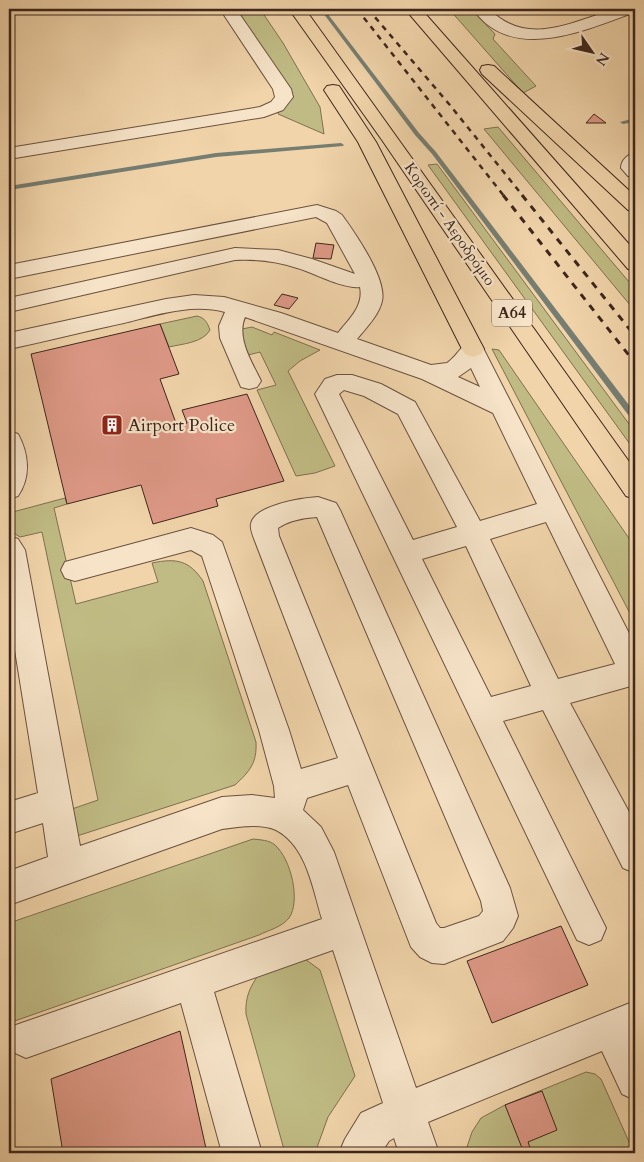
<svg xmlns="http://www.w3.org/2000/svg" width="644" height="1162" viewBox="0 0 644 1162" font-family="Cardo,serif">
  <rect width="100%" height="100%" fill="#f1d4aa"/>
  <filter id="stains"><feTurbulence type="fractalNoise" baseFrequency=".004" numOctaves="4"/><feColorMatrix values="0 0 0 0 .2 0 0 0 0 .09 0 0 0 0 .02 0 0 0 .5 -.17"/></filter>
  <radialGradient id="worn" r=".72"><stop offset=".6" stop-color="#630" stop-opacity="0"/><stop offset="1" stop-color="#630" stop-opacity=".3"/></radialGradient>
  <path fill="#c0bb84" stroke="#7f7050" d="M237,9H260L283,43L320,107L324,134L278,114L285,99L282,84Z
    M449,9H471L495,34L493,39L536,86L523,93Z
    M498,127L635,289V311L484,129Z
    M437,164L635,432V451L428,165Z
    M197,316C205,318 207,322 210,330C203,343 181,344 169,347L160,324Z
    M252,327L272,335L274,332L320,350L300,361L288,371L335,466L315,473L296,476L257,390L276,385L260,352L248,355L237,330Z
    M492,349L499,350L635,547V623Z
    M65,498L67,504L54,508L76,604L158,582L152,563C176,558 189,560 203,581L256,742C257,763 250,771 235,785L77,836L72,809L98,800L42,532L20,537L9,530V513Z
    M253,839C261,840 269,840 275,845C291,859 301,901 289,918C282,927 269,930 259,935L9,1023V925L12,922Z
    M305,959L320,970L355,1076L328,1117L315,1153H285L246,1014C245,997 250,987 259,974Z
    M586,1072L595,1074L601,1079L634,1153H465L472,1132L481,1118L505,1105Z"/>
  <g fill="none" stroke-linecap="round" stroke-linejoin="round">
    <path fill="#767e72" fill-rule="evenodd" d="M320,9H324L419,133L436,152L635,413V421L632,420L432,154L415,135Z
      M635,118V122L623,124L620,122Z
      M341,143L344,145L343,146L216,157L9,190V186L216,153Z"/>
  </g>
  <path fill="#de9987" stroke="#3e261d" d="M594,114L606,123H586Z
    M316,243L334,245L331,259L313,258Z
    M282,294L298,298L289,309L274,305Z
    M160,324L179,374L160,379L177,426L187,423L182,410L247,394L284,481L216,499L218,506L153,524L141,485L67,504L31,354Z
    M561,926L588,985L492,1023L467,961Z
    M180,1031L207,1153H63L51,1079Z
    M542,1091L557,1130L528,1142L532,1153H524L505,1105Z"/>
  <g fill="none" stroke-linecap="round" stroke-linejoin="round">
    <g stroke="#6b5240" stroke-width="2">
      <path id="minor" d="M220,9H236L291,89L293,97L283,110L264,117L9,159V148L260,107L271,102L275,97L273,89Z
        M473,9H489C521,41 556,29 594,16C601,14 609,10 616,9C622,8 629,9 635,9V12C586,30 511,64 473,9Z
        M635,153V178L628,176L621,168C621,160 628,154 635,153Z
        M317,205L336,211L342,215C355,233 387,279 382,301C379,315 366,328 357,339L431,365L447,363C461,353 462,338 481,344L635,645V687L631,686L570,703L635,823V873L623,868L543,710L503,721L606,928L601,940L589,945L577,940L315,394L325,379L337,375H352L381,384L415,402L480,521L537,504L493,413L422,379L245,317C236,338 252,362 261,381L257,387L249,389L241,387L220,338L219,326L225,312C192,303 156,315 124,323C86,331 47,341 9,349V333L166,299L194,295L224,297L281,313L338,333C349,319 364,306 360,287C342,289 315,273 297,268C276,261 256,259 235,260L9,312V298L235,248L278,250L312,259L355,274L327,223L316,217L9,279V265ZM471,368L480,387L458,377ZM344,390L364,396L398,414L457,527L413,540L339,394ZM546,522L615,664L558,679L490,539ZM466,546L531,686L491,697L422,559Z
        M9,431L18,434C29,454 31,477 18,496L9,499Z
        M318,497L336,503L340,510L510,888L518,916L513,928L503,941L444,964L432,963L420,957L411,947L348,785L307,798L303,810L321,827L334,852L416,1088L635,1001V1100L622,1094L602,1051L428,1122L439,1153H399L394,1138L389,1141L381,1153H339L345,1139L361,1113L383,1103L333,950L214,992L262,1153H222L181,1003L26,1058L13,1052C8,1042 8,1036 13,1026L322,919C313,890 307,846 276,830C260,823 239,827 222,829L9,905V871L48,857L43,823L9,834V802L38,793L9,613V536L18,539L25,550L80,846L222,797L252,795L275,798L274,786L259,730L202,556L191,550L75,581L65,578L61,570L65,562L191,528L213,535L222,542L289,730L301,769L338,758L253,536C252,533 250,527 251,524C254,505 303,498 318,497ZM317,517L481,901L483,911L479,916L444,928H440L436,923L279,536L278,528C290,520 303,518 317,517Z"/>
    </g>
    <g stroke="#3e261d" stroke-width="2">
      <path id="highway" d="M289,9H305L635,470V499L626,496L382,140Z
        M405,9H421L635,251V270L628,269Z
        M488,65L494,66L635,196V212L628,210L482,74L480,70L482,66Z
        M333,85L339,86L376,142L484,349L481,354L473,357L465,354L462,349L358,142L324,90L327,86Z"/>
    </g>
    <use href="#minor" fill="#f6e3c8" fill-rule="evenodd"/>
    <use href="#highway" fill="#f1d4aa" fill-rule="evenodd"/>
    <path stroke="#3e261d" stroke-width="2.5" stroke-dasharray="5.5 5.5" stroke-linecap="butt" d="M357,9L504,196
      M368,9L449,104L523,196"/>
    <path stroke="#3e261d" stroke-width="3" stroke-dasharray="7 7" stroke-linecap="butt" d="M503,195L635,363
      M522,195L635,336"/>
  </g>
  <defs>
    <g id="building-square" transform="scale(1.125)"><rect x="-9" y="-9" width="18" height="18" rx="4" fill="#8f2418" stroke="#f6e3c8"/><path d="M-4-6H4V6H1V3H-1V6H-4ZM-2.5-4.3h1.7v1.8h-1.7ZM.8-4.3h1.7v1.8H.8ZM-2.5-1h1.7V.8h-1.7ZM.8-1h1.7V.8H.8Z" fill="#fff"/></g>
  </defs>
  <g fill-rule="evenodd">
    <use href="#building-square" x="112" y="425"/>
  </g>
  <g text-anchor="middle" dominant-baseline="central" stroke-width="4.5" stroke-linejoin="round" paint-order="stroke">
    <g font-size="15" fill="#3e261d" stroke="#f6e3c8">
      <text transform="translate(450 224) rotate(55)">Κορωπί - Αεροδρόμιο</text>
    </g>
    <rect fill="#f6e3c8" stroke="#755f50" stroke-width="1" x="492" y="299.5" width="40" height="27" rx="4"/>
    <g font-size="16" font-weight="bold" fill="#3e261d">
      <text x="512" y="313">Α64</text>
    </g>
    <g font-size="18" fill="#3e261d" stroke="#f6e3c8" text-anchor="start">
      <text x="128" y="425">Airport Police</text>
    </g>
  </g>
  <rect width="644" height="1162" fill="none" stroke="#f1d4aa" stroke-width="30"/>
  <rect x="10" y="10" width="624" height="1142" fill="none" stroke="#3e261d" stroke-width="2.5"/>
  <rect x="15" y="15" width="614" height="1132" fill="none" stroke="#3e261d"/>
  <g transform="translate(592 52) rotate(124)" stroke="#f6e3c8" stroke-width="4" paint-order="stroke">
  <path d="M0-4L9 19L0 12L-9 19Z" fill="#3e261d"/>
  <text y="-8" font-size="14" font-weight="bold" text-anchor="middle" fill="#3e261d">N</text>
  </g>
  <rect width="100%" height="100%" filter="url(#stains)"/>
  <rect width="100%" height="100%" fill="url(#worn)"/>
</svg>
